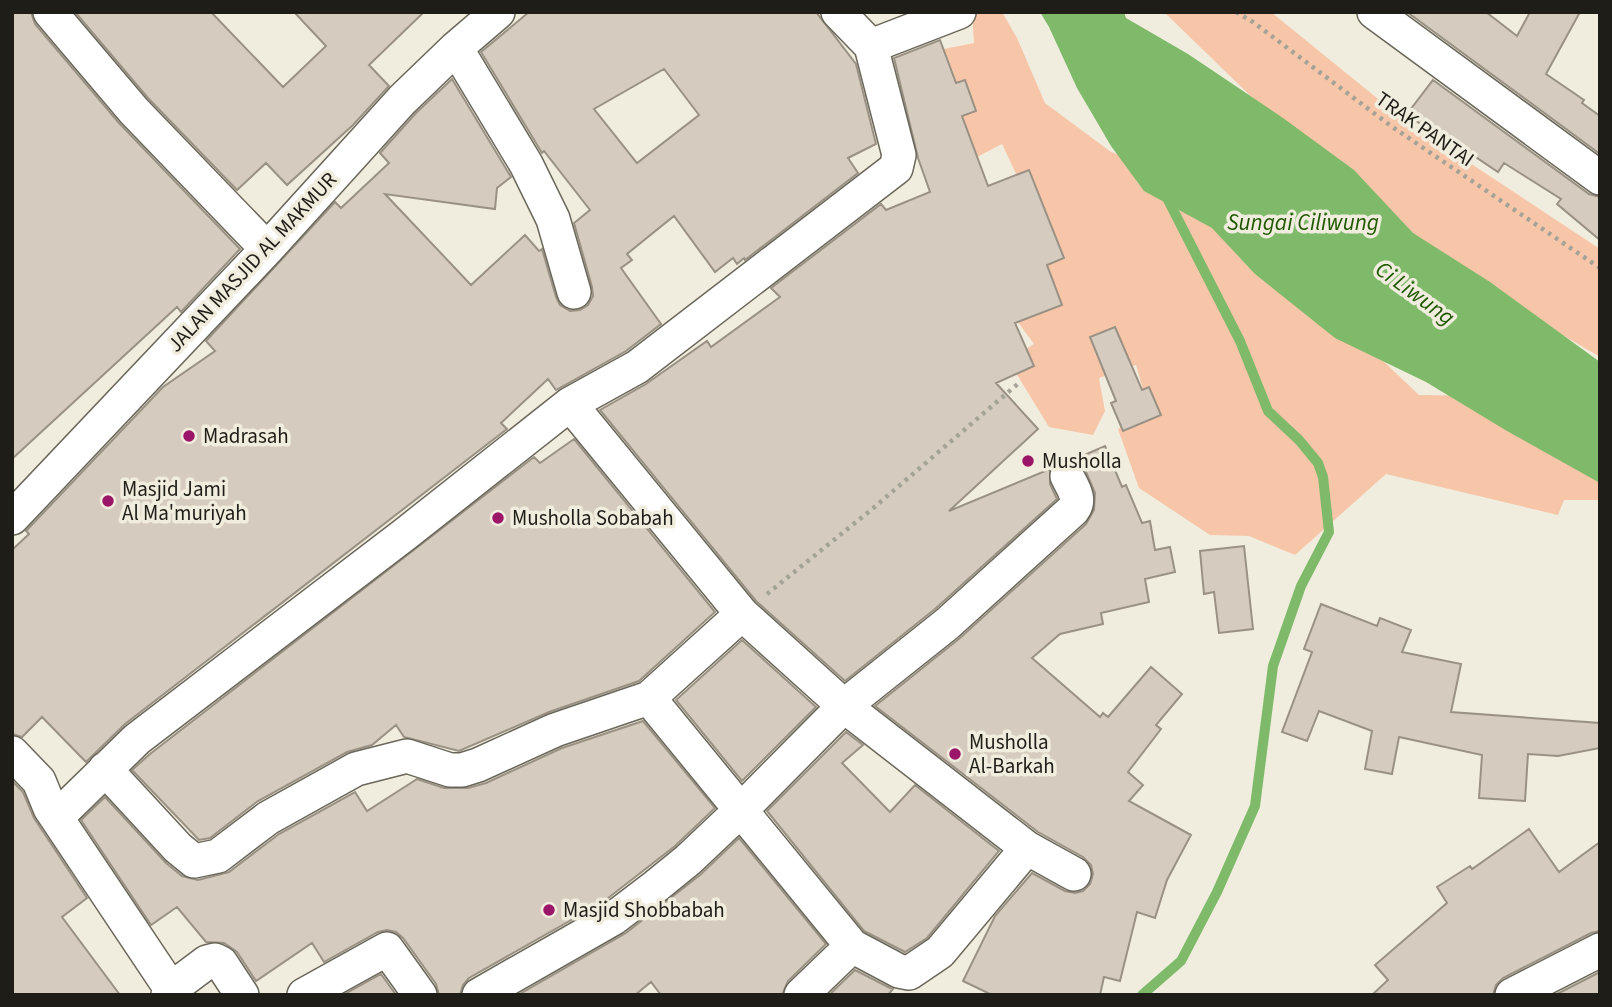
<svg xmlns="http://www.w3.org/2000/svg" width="1612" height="1007" viewBox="0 0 1612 1007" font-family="'Source Sans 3',sans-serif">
  <rect width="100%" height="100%" fill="#f1edde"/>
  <path fill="#f7c6a8" d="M972,12H1002L1017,38L1045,103L1111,152L1205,184L1297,279L1419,395L1493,396L1600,469V500H1564L1558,515L1386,474L1295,555L1249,536L1210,535L1139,488L1118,429L1149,411L1136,365L1099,378L1105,411L1093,435L1049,427L1008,360L1034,344L1012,314L1025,193L1002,144L973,159L939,50L974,43Z
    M1164,12H1271L1399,116L1600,249V357L1434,259L1292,136Z"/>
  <path fill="#7eba6a" d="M1040,12H1124L1126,18L1188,54L1283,118L1354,170L1413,233L1490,282L1600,362V483L1507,431L1426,382L1335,338L1255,274L1212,228L1144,191L1111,146L1077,88L1049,27Z"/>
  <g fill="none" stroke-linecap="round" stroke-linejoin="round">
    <path stroke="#7eba6a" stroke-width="10" d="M1142,995L1181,961L1217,892L1255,806L1273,666L1301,586L1329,532L1323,477L1318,463L1299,440L1268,411L1240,341L1165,194"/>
  </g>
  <path fill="#d5cbbe" stroke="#9a9185" stroke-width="2" fill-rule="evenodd" d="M12,12H31L35,24L119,123L240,249L181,312L177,307L12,459Z
    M75,12H211L283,87L326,46L294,12H424L369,65L389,86L353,125L287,185L266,163L237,190L148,98Z
    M529,12H816L856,64L876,144L848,158L858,173L745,260L744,258L737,264L733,258L715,272L674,216L627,254L632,260L621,268L661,324L626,351L556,390L548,379L501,423L507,429L125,724L86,762L42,717L22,737L12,734V550L29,534L26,531L163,387L215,351L206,341L335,202L341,208L389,163L380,153L416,113L452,79L511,177L497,188L495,209L385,194L471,285L525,235L539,251L542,249L556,297L560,305L570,311L580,310L588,305L593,296L592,287L574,223L590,210L544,151L542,153L481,52ZM664,69L699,115L637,163L594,109Z
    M1407,12H1486L1517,36L1530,12H1580L1546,74L1584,100L1582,103L1600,116V154Z
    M940,40L956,83L965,80L976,111L962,116L988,186L1029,170L1064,258L1047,265L1062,305L1015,323L1034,366L996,383L1038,429L949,511L1050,469V484L1057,499L935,609L845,681L756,601L600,410L646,384L707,341L711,347L780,297L771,288L881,204L886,210L930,192L918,158L894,58Z
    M1433,80L1589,194L1600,197V240L1557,204L1561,199L1504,163L1498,172L1434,129L1431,132L1407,114Z
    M1115,327L1142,390L1149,387L1161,415L1123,431L1111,403L1116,401L1090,337Z
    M574,439L715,612L639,681L549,712L459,751L404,737L396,725L372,745L347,752L258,801L210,838L199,840L132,770L150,754L534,457L540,463Z
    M1105,446L1122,487L1126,485L1142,523L1150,521L1155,550L1170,547L1175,572L1145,579L1149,602L1101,613L1103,624L1060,634L1032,658L1100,717L1103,713L1108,717L1151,667L1182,694L1156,725L1161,729L1128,772L1143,785L1129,801L1191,835L1167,880L1155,918L1137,912L1120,981L1104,977L1100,995H992L963,981L995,916L1032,873L1065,891L1075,893L1083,891L1090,884L1093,874L1091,865L1083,857L1038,832L875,706L960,638L1086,524L1094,510L1095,493L1084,467L1075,459Z
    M1244,546L1253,629L1219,633L1214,592L1204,594L1200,551Z
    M1321,604L1377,626L1380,618L1411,630L1402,652L1461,664L1451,712L1600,723V748L1558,756L1528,754L1525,801L1479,798L1482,755L1399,737L1392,774L1365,769L1372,731L1319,711L1307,741L1282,732L1312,652L1304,649Z
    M742,640L816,707L742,781L676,700Z
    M643,721L715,808L675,846L603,902L469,978L463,985L460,995H439L436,984L403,938L396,932L387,930L378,932L324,962L312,943L256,981L237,952L224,943L206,942L177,907L151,925L81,820L105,797L166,863L182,876L198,880L229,872L279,834L355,792L367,811L417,779L444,788H468L486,783L562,748Z
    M846,732L863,745L842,763L890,812L915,785L999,851L927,938L905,952L864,931L767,811Z
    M12,781L23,792L34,818L87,898L62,917L120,995H12Z
    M1529,829L1559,872L1600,842V931L1591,933L1503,978L1496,985L1493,995H1372L1388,980L1375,965L1447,903L1437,887L1470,866L1472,869Z
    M739,838L826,944L788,981L782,995H661L651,982L635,995H518L626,933L700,875Z
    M855,970L890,988L893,989L888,995H829Z
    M1600,972V995H1555Z
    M381,974L396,995L345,994Z"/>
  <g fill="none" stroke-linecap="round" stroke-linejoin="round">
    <g stroke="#6a675a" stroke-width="36">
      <path id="minor" d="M50,12L134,111L267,249
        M1374,12L1600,178
        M871,46L959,12
        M456,48L526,164L553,219L574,292
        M570,404L742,614L844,706L1027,848
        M12,518L267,249L402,100L456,48L498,12
        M649,698L852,946L899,971L909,973L940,952L1027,848L1074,874
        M12,753L39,781L50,808L171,989
        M105,769L178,848L194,861L218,856L268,818L356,769L407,756L450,770H462L478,765L555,730L649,698L742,614
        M57,817L137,739L404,535L570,404L637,367L896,168L899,155L871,46L838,12
        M168,995L171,989L207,962L215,960L221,963L242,995
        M304,995L387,949L420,995
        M479,995L614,918L656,886L688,860L741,810L844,706L947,624L1073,510C1082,499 1072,487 1067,476
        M801,995L852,946
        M1512,995L1600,950"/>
    </g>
    <path stroke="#a5a297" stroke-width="4.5" stroke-dasharray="3.5 5" stroke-linecap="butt" d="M1236,12L1253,22L1391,126L1600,268
      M767,594L871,510L1020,382"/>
    <use href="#minor" stroke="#fff" stroke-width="33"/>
  </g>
  <g fill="#9b1668" stroke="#f1edde" stroke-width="2.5">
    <circle cx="189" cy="436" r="7"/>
    <circle cx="1028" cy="461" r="7"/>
    <circle cx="108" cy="501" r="7"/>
    <circle cx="498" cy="518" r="7"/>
    <circle cx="955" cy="754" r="7"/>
    <circle cx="549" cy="910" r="7"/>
  </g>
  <g text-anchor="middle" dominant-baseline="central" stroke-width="7" stroke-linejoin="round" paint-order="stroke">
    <g font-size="21" fill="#1e1d17" stroke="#f1edde">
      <text transform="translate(1425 129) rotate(35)">TRAK PANTAI</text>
      <text transform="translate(252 262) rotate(-47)">JALAN MASJID AL MAKMUR</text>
    </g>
    <g font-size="21" fill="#1e1d17" stroke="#f1edde" text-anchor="start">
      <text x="203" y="436">Madrasah</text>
      <text x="1042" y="461">Musholla</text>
      <text x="122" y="489">Masjid Jami<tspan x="122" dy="24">Al Ma'muriyah</tspan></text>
      <text x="512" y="518">Musholla Sobabah</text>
      <text x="969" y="742">Musholla<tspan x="969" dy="24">Al-Barkah</tspan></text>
      <text x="563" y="910">Masjid Shobbabah</text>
    </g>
    <g font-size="23" font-style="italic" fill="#1e5700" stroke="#f1edde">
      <text x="1303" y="222">Sungai Ciliwung</text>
      <text transform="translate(1415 293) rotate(36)">Ci Liwung</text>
    </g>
  </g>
  <rect width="1612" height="1007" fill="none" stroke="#1e1d17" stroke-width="28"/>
</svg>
